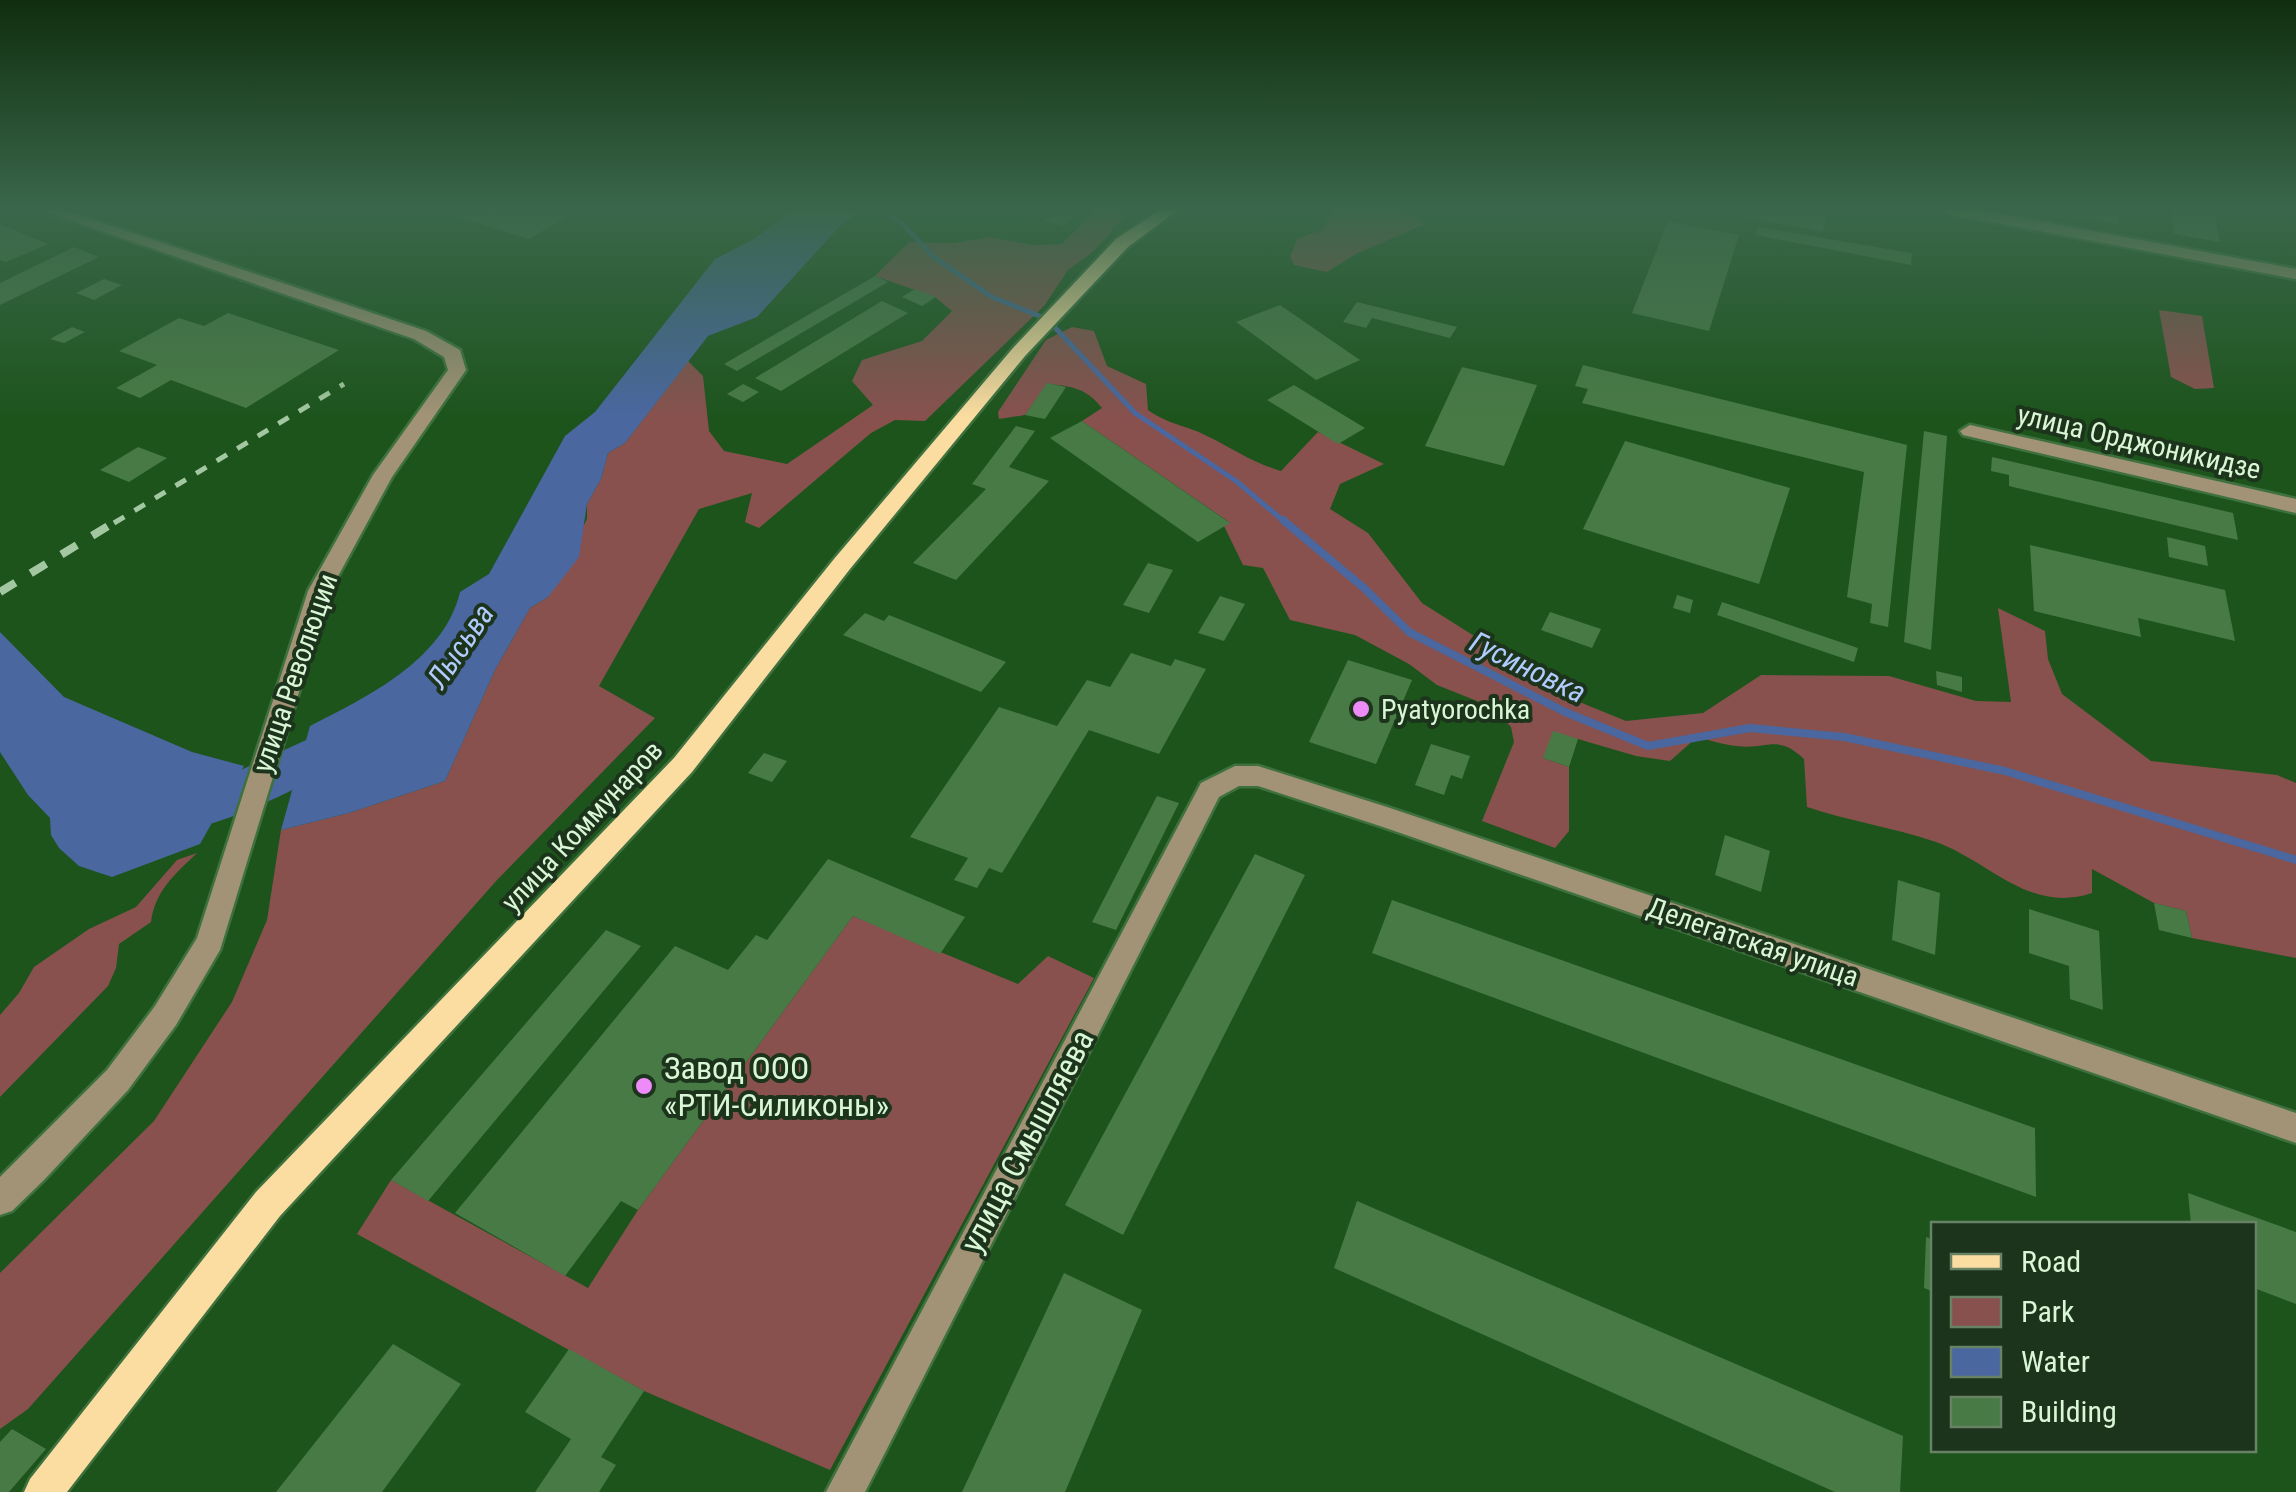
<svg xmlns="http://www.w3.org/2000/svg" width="2296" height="1492" viewBox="0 0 2296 1492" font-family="'Roboto Condensed',sans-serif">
  <rect width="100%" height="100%" fill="#1d541c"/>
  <path fill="#88514e" d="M1096,209H1131L1093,252L1068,270L1044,306L925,421L895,420L871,433L759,528L745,522L752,493L699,509L599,686L655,718L497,880L28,1409L0,1429V1273L154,1121L232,1002L267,920L281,830L349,813L445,781L495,670L530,608L548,597L587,519V504L601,479L608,453L625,443L688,361L703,376L709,431L724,451L787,464L873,405L852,381L862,360L922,341L952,311L935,297L875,276L909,242L954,243L989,237L1033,245L1062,244Z
    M1334,209C1361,209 1406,202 1425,224L1356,254L1327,272L1294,265L1290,256L1298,238L1322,230Z
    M2159,310L2202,316L2214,388L2195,389L2171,377Z
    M1072,327L1094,331L1107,366L1146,384L1148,410C1169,425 1186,425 1207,436C1234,449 1251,462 1281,471L1318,432L1384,464L1340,484L1330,509L1368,533L1422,603L1577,701L1626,721L1703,713L1761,675L1889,676L1976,701L2011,702L1998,608L2045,631L2048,659L2062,694L2151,761L2277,775L2296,783V958L2192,938L2186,911L2154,903L2092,869V893C2029,914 1991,862 1936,842C1895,828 1849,821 1807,807L1804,759C1777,733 1767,750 1737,746C1723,745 1710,740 1697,737L1670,761L1636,756L1578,739L1543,758L1569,767V831L1555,848L1482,821L1514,742L1511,727L1492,707L1437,685L1409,664L1355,635L1290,620L1263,568L1243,565L1224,526L1229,522L1082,421L1102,408C1086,388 1072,386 1047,384L1025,415L999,419L998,412L1046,340Z
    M197,853C175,874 155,891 151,922L119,944L116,968L108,986L0,1097V1015L19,993L34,967L89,929L136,907L177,860Z
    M853,916L1018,984L1048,956L1094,978L830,1470L644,1391L357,1234L391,1180L588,1288L638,1210Z"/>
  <path fill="#4a67a0" d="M793,209H862L838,228L757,317L708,336L625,443L608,453L601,479L587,504L579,557L548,597L530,608L495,670L445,781L349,813L281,830L310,726C367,697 444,660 460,592L489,574L565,436L595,412L715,259L754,239Z
    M0,632L64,697L192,752L244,766L200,844L112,877L79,866L59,848L51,835L50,818L28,795L0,752Z"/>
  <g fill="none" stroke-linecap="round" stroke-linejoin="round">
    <path stroke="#4a67a0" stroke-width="5" d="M876,209L900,221L935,258L992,297L1047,319L1135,413L1236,481L1286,523"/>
    <path stroke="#4a67a0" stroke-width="8" d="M1283,520L1364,588L1409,632L1565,712L1648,746L1750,728L1844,737L2005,771L2296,860"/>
    <path fill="#4a67a0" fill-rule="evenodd" d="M356,717L373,722L380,735L373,748C321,774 203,846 147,828L140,814L147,800L215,782Z"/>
  </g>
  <path fill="#487a45" d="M432,209H579L529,239Z
    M1056,209H1080L1064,226L1044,221Z
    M1725,209H1800L1826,214L1823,232L1724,213Z
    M2043,209L2117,212L2119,224L2043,211Z
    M2170,209H2213L2220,242L2174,234Z
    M1668,221L1739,235L1709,331L1632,313Z
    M0,224L48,244L6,262L0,260Z
    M1758,227L1912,253L1911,265L1756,235Z
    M74,247L99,257L0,305V283Z
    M875,276L888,282L737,371L724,364Z
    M104,279L122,285L94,300L76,293Z
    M915,289L936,297L922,306L902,297Z
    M882,301L908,313L781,391L755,378Z
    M1357,302L1457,327L1450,338L1372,318L1366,328L1343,322Z
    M1280,305L1360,360L1316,380L1236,322Z
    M228,313L339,350L246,408L171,380L140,398L116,388L157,365L119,351L179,318L204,326Z
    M72,327L85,332L64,343L50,339Z
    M1583,365L1907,445L1888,627L1870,623L1872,604L1847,597L1864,472L1582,403L1588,389L1575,386Z
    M1462,367L1537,385L1504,466L1425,446Z
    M1047,383L1066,387L1045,419L1025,415Z
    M743,384L759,392L743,402L727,394Z
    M1294,385L1365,428L1338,444L1267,400Z
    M1082,421L1230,523L1198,542L1050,438Z
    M1016,426L1035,431L1009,467L1049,481L956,580L913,563L986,489L972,484Z
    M1924,431L1947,436L1931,650L1904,642Z
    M1625,441L1790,488L1759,584L1583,529Z
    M138,447L167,458L129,482L100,470Z
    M1992,457L2233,513L2238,540L2009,486V475L1991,471Z
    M2167,537L2205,546L2208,566L2169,557Z
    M2030,545L2225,590L2235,641L2138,618L2141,637L2034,611Z
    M1148,563L1173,570L1149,613L1123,605Z
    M1677,595L1693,600L1690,613L1673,608Z
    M1220,596L1245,604L1224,641L1198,633Z
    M1722,602L1858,648L1854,662L1717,615Z
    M1550,612L1601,629L1592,648L1541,630Z
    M865,613L884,621L889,615L1006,662L981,692L843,635Z
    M1131,653L1171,666L1175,659L1206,669L1159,754L1089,730L1002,873L989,868L977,888L954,880L968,858L910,837L999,707L1057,726L1087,680L1110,687Z
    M1348,660L1412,680L1376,764L1309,742Z
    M1936,671L1962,677V692L1937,685Z
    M1553,731L1578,739L1569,767L1543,758Z
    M1431,744L1470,756L1462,779L1451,775L1444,795L1415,785Z
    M764,753L787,761L772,782L748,773Z
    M1157,796L1179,803L1116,930L1092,922Z
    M1725,835L1770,851L1761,892L1715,875Z
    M1255,854L1305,875L1123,1235L1065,1205Z
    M828,859L965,917L940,954L853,916L638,1210L621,1201L565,1276L455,1213L675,946L728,970L756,935L767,940Z
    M1898,880L1940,893L1935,955L1892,940Z
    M1392,900L2035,1128L2036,1197L1372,953Z
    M2154,903L2186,911L2192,938L2159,930Z
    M2029,909L2099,931L2103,1010L2070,999L2069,966L2029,953Z
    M606,930L641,946L428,1201L391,1180Z
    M2188,1193L2296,1232V1304L2254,1288V1224H2191Z
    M1357,1201L1903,1436L1900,1492H1835L1334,1268Z
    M1926,1237L1934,1240V1292L1924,1288Z
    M1064,1273L1142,1310L1065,1492H962Z
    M393,1344L461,1384L382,1492H276Z
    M569,1349L644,1391L601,1457L616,1465L599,1492H535L571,1439L525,1412Z
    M12,1429L46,1449L9,1492H0V1442Z"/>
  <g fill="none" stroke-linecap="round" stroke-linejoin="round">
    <g stroke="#3f713e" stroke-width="5">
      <path id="minor" d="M38,209H61L426,331L460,350L466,370L392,477L330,591L220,950L176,1025L128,1090L44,1180L12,1211L0,1215V1177L107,1070L155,1006L197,938L308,591L373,475L448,370L444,357L414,339Z
        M1941,209H1974L2296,269V279L1949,214Z
        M1970,425L2296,499V513L1963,435L1960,431Z
        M1235,766H1258L1390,808L2296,1113V1143L1383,827L1258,786H1239L1219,797L865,1492H826L1201,783Z"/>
    </g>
    <g stroke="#3f713e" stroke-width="5">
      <path id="major" d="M1161,209H1179L1128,247L1025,356L850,569L692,772L280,1216L67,1492H24L30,1479L256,1192L674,758L834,559L1013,348L1116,239Z"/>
    </g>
    <use href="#minor" fill="#a29376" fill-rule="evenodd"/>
    <use href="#major" fill="#fcdda1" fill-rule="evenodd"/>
    <path stroke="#a3c8a1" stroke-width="5" stroke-dasharray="12 12" stroke-linecap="butt" d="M493,212L498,209
      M114,523L344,384"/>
    <path stroke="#a3c8a1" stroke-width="8" stroke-dasharray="18 18" stroke-linecap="butt" d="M0,592L118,520"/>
  </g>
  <linearGradient id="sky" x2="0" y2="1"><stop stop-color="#102e0f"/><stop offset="0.5" stop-color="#3a674b"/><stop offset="1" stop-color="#3a674b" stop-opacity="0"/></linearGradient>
  <rect width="2296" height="418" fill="url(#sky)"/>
  <g fill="#ed8cf9" stroke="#1c341b" stroke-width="4">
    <circle cx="1361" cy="709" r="10"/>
    <circle cx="644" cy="1086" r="10"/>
  </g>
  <g text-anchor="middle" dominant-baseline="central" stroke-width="8" stroke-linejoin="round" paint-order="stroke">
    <g font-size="28" fill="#d9f7d7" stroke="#1c341b">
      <text transform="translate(2139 442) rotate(13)">улица Орджоникидзе</text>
      <text transform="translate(295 673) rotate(-71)">улица Революции</text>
      <text transform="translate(582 826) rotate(-47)">улица Коммунаров</text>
      <text transform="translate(1753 942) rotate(19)">Делегатская улица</text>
    </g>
    <g font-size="28" fill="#d9f7d7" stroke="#1c341b" text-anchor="start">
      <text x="1381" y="709">Pyatyorochka</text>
    </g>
    <g font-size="30" font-style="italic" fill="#b1cbfe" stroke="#1c341b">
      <text transform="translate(460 646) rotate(-56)">Лысьва</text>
      <text transform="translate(1528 667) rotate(26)">Гусиновка</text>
    </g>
    <g font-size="32" fill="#d9f7d7" stroke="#1c341b" text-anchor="start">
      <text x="664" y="1068">Завод ООО<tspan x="664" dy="37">«РТИ-Силиконы»</tspan></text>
    </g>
    <g font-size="32" fill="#d9f7d7" stroke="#1c341b">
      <text transform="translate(1027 1141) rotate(-62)">улица Смышляева</text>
    </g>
  </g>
  <rect x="1931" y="1222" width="325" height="230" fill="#1c341b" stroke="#688266" stroke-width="2.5"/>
  <rect x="1951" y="1254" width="50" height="15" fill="#fcdda1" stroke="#688266" stroke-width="2.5"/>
  <text x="2021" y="1272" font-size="30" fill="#d9f7d7">Road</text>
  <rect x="1951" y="1297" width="50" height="30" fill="#88514e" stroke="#688266" stroke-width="2.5"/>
  <text x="2021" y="1322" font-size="30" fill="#d9f7d7">Park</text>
  <rect x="1951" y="1347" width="50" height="30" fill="#4a67a0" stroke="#688266" stroke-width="2.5"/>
  <text x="2021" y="1372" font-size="30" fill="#d9f7d7">Water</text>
  <rect x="1951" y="1397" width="50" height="30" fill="#487a45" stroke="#688266" stroke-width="2.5"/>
  <text x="2021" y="1422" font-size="30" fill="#d9f7d7">Building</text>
</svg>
